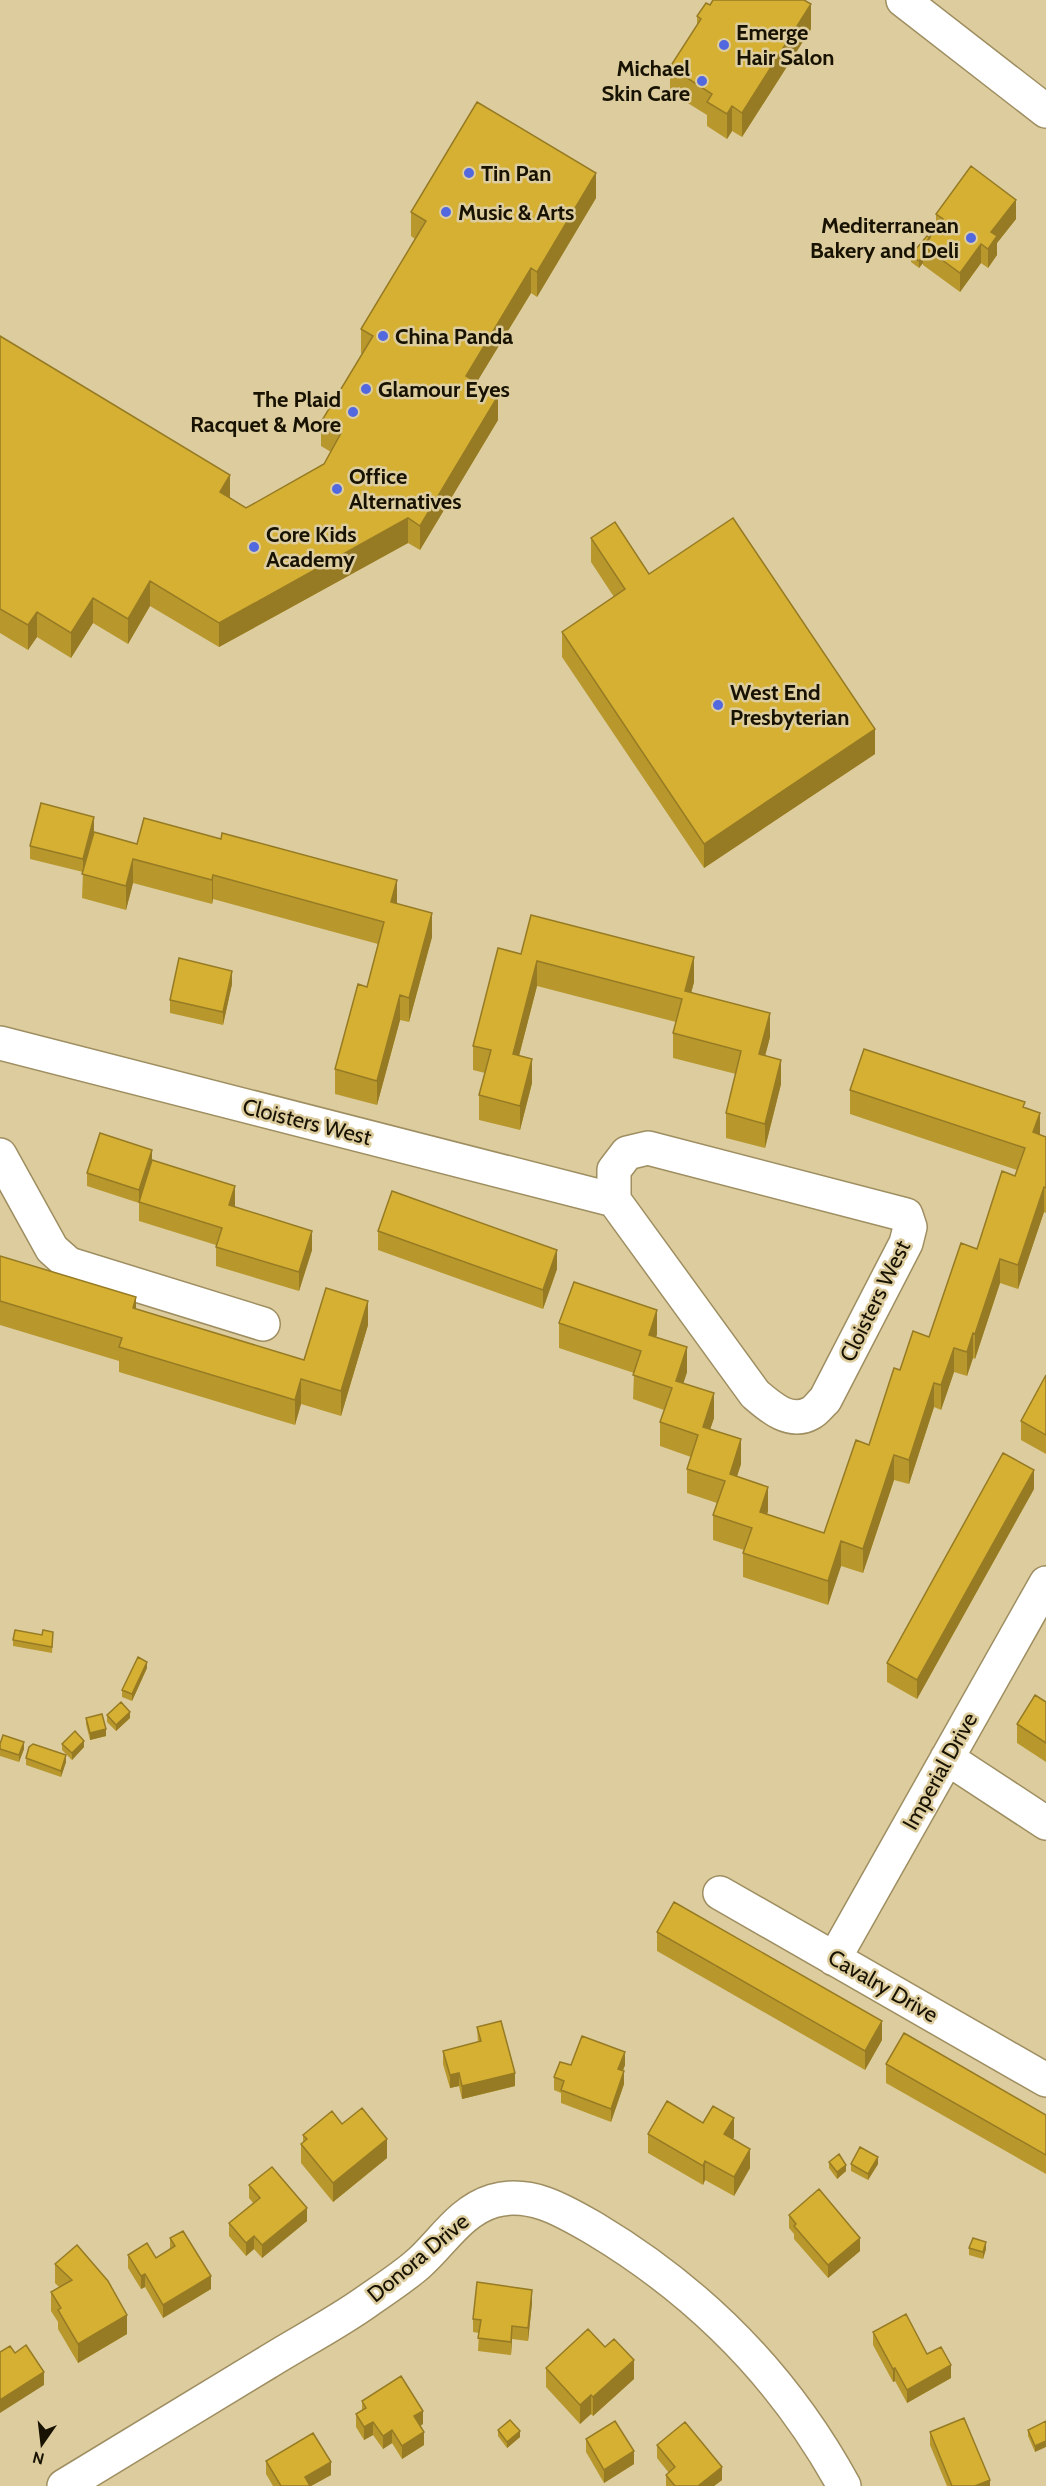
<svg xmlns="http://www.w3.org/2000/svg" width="1046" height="2486" viewBox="0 0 1046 2486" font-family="Cabin,sans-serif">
  <rect width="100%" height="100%" fill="#ddcd9e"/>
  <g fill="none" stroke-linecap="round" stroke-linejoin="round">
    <g stroke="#9e8e61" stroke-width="36">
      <path id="minor" d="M0,1043L614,1200
        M648,1148L906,1215L910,1227L906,1243L825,1400C821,1403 816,1411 811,1413C790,1425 770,1407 755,1394L614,1200V1170L627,1153Z
        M0,1155L52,1249L69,1264L263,1324
        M947,1758L1046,1823
        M720,1893L1046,2080
        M834,1959L1046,1583
        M64,2486C132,2444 200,2403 268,2362C300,2342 335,2324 366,2302C383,2290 402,2278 418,2264C442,2243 460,2211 493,2201C530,2190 564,2211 595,2229C700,2292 785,2378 844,2486"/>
    </g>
    <g stroke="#9e8e61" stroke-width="36">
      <path id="major" d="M903,0L1046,111"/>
    </g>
    <use href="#minor" stroke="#fff" stroke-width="33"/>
    <use href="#major" stroke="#fff" stroke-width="33"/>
  </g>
  <path fill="#b8972c" d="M710,5L811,29L742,137L732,131L727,139L707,126V115L670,92V67L697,25V16Z
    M596,198L537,297L531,293L476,383L498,420L420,550L408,543L219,647L150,606L128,644L93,623L71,658L37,637L28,650L0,633V336L230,498L246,508L324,464L331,452L321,446V422L362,354L361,353V329L415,239L411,236V212Z
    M936,214L1016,219L997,243V255L988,268L981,263L960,292L923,265V263L919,268L911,262V255L930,238L936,229Z
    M591,538L649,574L875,754L704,868L562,657V632L614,597L591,562Z
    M94,830L85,864L137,844L397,903L432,937L409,1022L400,1020L377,1105L335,1094V1069L367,987L378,944L213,899L212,904L133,883L126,910L82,898L83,872L30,859V846Z
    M521,954L694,982L691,993L770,1037L765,1056L781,1084L765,1148L726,1138V1113L736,1074L673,1058V1033L676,1022L537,986L519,1056L532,1083L520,1130L479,1120V1095L485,1073L473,1070V1046Z
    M232,984L223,1025L170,1013V1000Z
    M850,1090L1025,1108L1040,1135L1046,1137V1213L1044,1212L1018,1289L1000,1283L975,1359L973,1358L967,1376L954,1372L941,1410L934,1407L909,1484L894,1480L863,1573L841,1566L828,1605L743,1577V1553L744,1550L713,1540V1515L717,1503L687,1493V1469L691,1457L660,1446V1422L664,1410L633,1399L634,1373L559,1348V1323L657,1334L656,1337L687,1372L683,1384L714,1418L710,1429L741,1464L737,1476L768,1511L767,1514L824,1533L869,1445L900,1370L929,1337L1015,1176L1017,1170L850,1114Z
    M152,1160L235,1205L234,1207L312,1250L299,1291L216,1266V1245L139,1221V1203L87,1186V1173Z
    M378,1231L557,1269L543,1309L378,1250Z
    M0,1256L136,1309L304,1360L368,1325L341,1416L301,1404L295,1425L119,1372V1361L0,1325Z
    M1046,1375V1454L1021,1440V1421Z
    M1034,1489L917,1699L887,1682V1663Z
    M53,1632L52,1653L13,1646V1640L42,1635Z
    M147,1668L132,1701L122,1697V1690Z
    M1046,1702V1762L1017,1743V1724Z
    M107,1715L130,1718L116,1731L107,1722Z
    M86,1718L106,1736L90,1740L86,1724Z
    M0,1744L24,1749L19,1762L0,1756Z
    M62,1744L84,1747L72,1760L62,1750Z
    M26,1758L66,1762L61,1777L26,1765Z
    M657,1932L882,2040L865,2070L657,1951Z
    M477,2027L515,2086L462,2099L459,2086L450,2088L443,2064V2051L478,2042Z
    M886,2064L1046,2115V2174L886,2083Z
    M571,2065H625L623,2071L624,2084L611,2122L561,2103V2093L554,2090V2077Z
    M703,2123L734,2137L733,2139L750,2168L734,2196L705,2180L703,2185L648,2153V2134Z
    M342,2124L387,2158L333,2202L301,2163V2144L303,2142V2135Z
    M829,2162L846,2171L837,2179L829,2168Z
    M851,2164H878L868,2180L851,2171Z
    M249,2185L307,2221L262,2258L254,2249L246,2256L229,2236V2223L254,2204L249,2198Z
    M789,2215L860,2251L828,2278L794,2239V2234L789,2228Z
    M170,2238L211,2289L163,2318L145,2287L141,2289L128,2268V2255L156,2258L170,2249Z
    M969,2248L986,2249L983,2259L969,2255Z
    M55,2264L127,2334L78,2363L58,2329V2322L51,2311V2292L59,2287L55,2283Z
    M532,2303L528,2341L512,2339L511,2355L478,2351L479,2333L473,2332V2319Z
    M873,2332L927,2354L951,2378L907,2403L895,2381L893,2382L873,2345Z
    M546,2368L634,2379L593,2416L591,2414L580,2424L546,2387Z
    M362,2401L423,2424L420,2426L424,2445L402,2459L392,2443L383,2449L373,2435L364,2440L356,2427V2414L362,2410Z
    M1046,2421L1035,2452L1028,2436V2430Z
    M498,2430L520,2437L507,2448L498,2436Z
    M930,2432L990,2486H947L930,2445Z
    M586,2439L634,2464L604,2483L586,2452Z
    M657,2445L722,2480L714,2486H666V2475L669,2473L657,2458Z
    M266,2461L331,2475L311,2486H273L266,2474Z"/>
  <path fill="#967b24" d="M811,4V29L742,137V113Z
    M732,106V131L727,139V114Z
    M596,173V198L537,297V272Z
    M1016,200V219L997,243V255L988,268V249L991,232Z
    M981,244V263L960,292V273Z
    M923,256V263L919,268V261Z
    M531,268V293L466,400V376Z
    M498,396V420L420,550V526Z
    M230,475V500L220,492Z
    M408,518V543L219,647V623Z
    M150,581V606L128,644V619Z
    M93,598V623L71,658V633Z
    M37,612V637L28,650V625Z
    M875,729V754L704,868V844Z
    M94,817V830L83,872V859Z
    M133,859V883L126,910V886Z
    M213,875V899L212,904V880Z
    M397,880V905L391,902Z
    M432,913V937L409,1022V998Z
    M694,957V982L685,1016V991Z
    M537,961V986L513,1079V1054Z
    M232,971V984L223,1025V1012Z
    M400,995V1020L377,1105V1081Z
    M770,1013V1037L759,1079V1054Z
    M532,1059V1083L520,1130V1106Z
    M781,1060V1084L765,1148V1124Z
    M1040,1113V1137L1033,1132Z
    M152,1150V1163L139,1203V1190Z
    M235,1186V1205L229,1224V1205Z
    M1044,1187V1212L1018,1289V1265Z
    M312,1231V1250L299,1291V1272Z
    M557,1250V1269L543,1309V1290Z
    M1000,1259V1283L975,1359V1334Z
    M136,1297V1321L133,1308Z
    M368,1301V1325L341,1416V1391Z
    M657,1310V1334L649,1359V1335Z
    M973,1333V1358L967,1376V1352Z
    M687,1347V1372L676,1406V1381Z
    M954,1348V1372L941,1410V1385Z
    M301,1379V1404L295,1425V1400Z
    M934,1383V1407L909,1484V1460Z
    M714,1393V1418L703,1451V1427Z
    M741,1439V1464L730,1498V1474Z
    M894,1455V1480L863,1573V1549Z
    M1034,1470V1489L917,1699V1680Z
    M768,1487V1511L760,1536V1512Z
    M841,1541V1566L828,1605V1581Z
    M147,1662V1668L132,1701V1694Z
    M130,1712V1718L116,1731V1725Z
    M106,1729V1736L90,1740V1733Z
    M84,1741V1747L72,1760V1753Z
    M24,1742V1749L19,1762V1755Z
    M66,1755V1762L61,1777V1771Z
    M882,2021V2040L865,2070V2051Z
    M625,2052V2065L618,2082V2069Z
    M624,2071V2084L611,2122V2109Z
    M459,2073V2086L450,2088V2075Z
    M515,2073V2086L462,2099V2086Z
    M734,2118V2137L724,2153V2134Z
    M387,2139V2158L333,2202V2183Z
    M750,2149V2168L734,2196V2177Z
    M878,2157V2164L868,2180V2174Z
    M705,2161V2180L703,2185V2166Z
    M846,2165V2171L837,2179V2172Z
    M307,2208V2221L262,2258V2245Z
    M254,2236V2249L246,2256V2243Z
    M860,2238V2251L828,2278V2265Z
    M986,2242V2249L983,2259V2252Z
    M145,2274V2287L141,2289V2276Z
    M211,2276V2289L163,2318V2305Z
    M532,2290V2303L528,2341V2328Z
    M127,2315V2334L78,2363V2344Z
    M512,2326V2339L511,2355V2342Z
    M634,2360V2379L593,2416V2397Z
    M951,2365V2378L907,2403V2390Z
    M895,2368V2381L893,2382V2369Z
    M44,2372V2385L0,2413V2400Z
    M591,2395V2414L580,2424V2405Z
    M423,2411V2424L414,2429V2416Z
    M373,2422V2435L364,2440V2427Z
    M392,2430V2443L383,2449V2436Z
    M520,2431V2437L507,2448V2442Z
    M424,2432V2445L402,2459V2446Z
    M1046,2441V2447L1035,2452V2446Z
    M634,2451V2464L604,2483V2470Z
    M331,2462V2475L311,2486H305V2477Z
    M722,2467V2480L714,2486H698Z
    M990,2480V2486H975Z"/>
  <path fill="#d6b033" stroke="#967b24" stroke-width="1.5" d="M713,0H804L811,4L742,113L732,106L727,114L707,102L712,94L670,67L701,19L697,16L706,3L710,5Z
    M477,102L596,173L537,272L531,268L466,376L498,396L420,526L408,518L219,623L150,581L128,619L93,598L71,633L37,612L28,625L0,609V336L230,475L220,492L246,508L324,464L341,433L321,422L373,336L361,329L426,221L411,212Z
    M971,166L1016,200L991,232L997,236L988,249L981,244L960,273L923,246L943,219L936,214Z
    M927,236L930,238L923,246V256L919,261L911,255Z
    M733,518L875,729L704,844L562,632L625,589L591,538L615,522L649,574Z
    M41,803L94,817L83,859L30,846Z
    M144,818L221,839L222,833L397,880L391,902L432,913L409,998L400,995L377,1081L335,1069L358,984L367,987L384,922L213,875L212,880L133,859L126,886L82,874L94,832L137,844Z
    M531,915L694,957L685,991L770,1013L759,1054L781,1060L765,1124L726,1113L741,1051L673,1033L682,999L537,961L513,1054L532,1059L520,1106L479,1095L491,1050L473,1046L498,948L521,954Z
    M179,958L232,971L223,1012L170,1000Z
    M864,1049L1025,1102L1023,1107L1040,1113L1033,1132L1046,1137V1188L1044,1187L1018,1265L1000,1259L975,1334L973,1333L967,1352L954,1348L941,1385L934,1383L909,1460L894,1455L863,1549L841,1541L828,1581L743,1553L752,1528L713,1515L725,1481L687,1469L698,1435L660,1422L672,1388L633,1375L641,1351L559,1323L574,1282L657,1310L649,1335L687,1347L676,1381L714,1393L703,1427L741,1439L730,1474L768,1487L760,1512L824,1533L856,1440L869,1445L894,1368L900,1370L913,1331L929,1337L961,1243L977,1249L1002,1171L1015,1176L1025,1148L850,1090Z
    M100,1133L152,1150L139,1190L87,1173Z
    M152,1160L235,1186L229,1205L312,1231L299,1272L216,1247L222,1228L139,1202Z
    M392,1191L557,1250L543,1290L378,1231Z
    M0,1256L136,1297L133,1308L304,1360L326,1288L368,1301L341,1391L301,1379L295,1400L119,1347L122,1338L0,1301Z
    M1046,1375V1435L1021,1421Z
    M1003,1453L1034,1470L917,1680L887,1663Z
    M15,1630L42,1635L43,1630L53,1632L52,1647L13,1640Z
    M138,1657L147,1662L132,1694L122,1690Z
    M1035,1695L1046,1702V1743L1017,1724Z
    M121,1702L130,1712L116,1725L107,1715Z
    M102,1714L106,1729L90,1733L86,1718Z
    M75,1731L84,1741L72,1753L62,1744Z
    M3,1735L24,1742L19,1755L0,1749V1744Z
    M33,1744L66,1755L61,1771L26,1758L29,1747Z
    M674,1902L882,2021L865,2051L657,1932Z
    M501,2021L515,2073L462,2086L459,2073L450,2075L443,2051L481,2041L477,2027Z
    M904,2033L1046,2115V2155L886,2064Z
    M582,2036L625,2052L618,2069L624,2071L611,2109L561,2090L564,2081L554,2077L560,2062L571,2065Z
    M667,2101L703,2123L713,2106L734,2118L724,2134L750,2149L734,2177L705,2161L703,2166L648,2134Z
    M362,2108L387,2139L333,2183L301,2144L307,2139L303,2135L332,2111L342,2124Z
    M860,2147L878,2157L868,2174L851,2164Z
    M839,2154L846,2165L837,2172L829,2162Z
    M272,2167L307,2208L262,2245L254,2236L246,2243L229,2223L260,2198L249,2185Z
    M819,2189L860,2238L828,2265L794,2226L796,2224L789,2215Z
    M183,2231L211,2276L163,2305L145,2274L141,2276L128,2255L147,2243L156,2258L175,2246L170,2238Z
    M973,2238L986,2242L983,2252L969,2248Z
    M77,2245L108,2281L127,2315L78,2344L58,2310L61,2308L51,2292L72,2280L55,2264Z
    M477,2282L532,2290L528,2328L512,2326L511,2342L478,2338L481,2320L473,2319Z
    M906,2314L927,2354L941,2347L951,2365L907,2390L895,2368L893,2369L873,2332Z
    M588,2329L605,2347L614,2339L634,2360L593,2397L591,2395L580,2405L546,2368Z
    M26,2345L44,2372L0,2400V2352L10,2346L15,2353Z
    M401,2376L423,2411L414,2416L424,2432L402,2446L392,2430L383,2436L373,2422L364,2427L356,2414L366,2408L362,2401Z
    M964,2418L990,2480L975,2486H952L930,2432Z
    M510,2420L520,2431L507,2442L498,2430Z
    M615,2421L634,2451L604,2470L586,2439Z
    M1046,2421V2441L1035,2446L1028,2430Z
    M685,2422L722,2467L698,2486H675L666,2475L675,2467L657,2445Z
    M313,2433L331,2462L305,2477L310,2486H281L266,2461Z"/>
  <g fill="#5168de" stroke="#ddcd9e" stroke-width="2">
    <circle cx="724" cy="45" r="6"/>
    <circle cx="702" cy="81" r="6"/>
    <circle cx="469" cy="173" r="6"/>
    <circle cx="446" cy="212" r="6"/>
    <circle cx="971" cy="238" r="6"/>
    <circle cx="383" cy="336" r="6"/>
    <circle cx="366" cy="389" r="6"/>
    <circle cx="353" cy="412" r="6"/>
    <circle cx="337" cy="489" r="6"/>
    <circle cx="254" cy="547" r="6"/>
    <circle cx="718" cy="705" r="6"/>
  </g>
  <g text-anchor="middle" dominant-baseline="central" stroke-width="5" stroke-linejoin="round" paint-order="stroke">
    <g font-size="22" font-weight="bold" fill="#181202" stroke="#ddcd9e" text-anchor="start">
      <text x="736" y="32">Emerge<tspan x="736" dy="25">Hair Salon</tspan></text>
      <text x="690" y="68" text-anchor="end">Michael<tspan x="690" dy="25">Skin Care</tspan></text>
      <text x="481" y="173">Tin Pan</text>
      <text x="458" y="212">Music &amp; Arts</text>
      <text x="959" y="225" text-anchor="end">Mediterranean<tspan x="959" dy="25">Bakery and Deli</tspan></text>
      <text x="395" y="336">China Panda</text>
      <text x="378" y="389">Glamour Eyes</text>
      <text x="341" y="399" text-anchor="end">The Plaid<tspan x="341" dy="25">Racquet &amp; More</tspan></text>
      <text x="349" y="476">Office<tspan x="349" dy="25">Alternatives</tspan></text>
      <text x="266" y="534">Core Kids<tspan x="266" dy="25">Academy</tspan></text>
      <text x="730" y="692">West End<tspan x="730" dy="25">Presbyterian</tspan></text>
    </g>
    <g font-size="22" fill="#181202" stroke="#ddcd9e">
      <text transform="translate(307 1122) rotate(14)">Cloisters West</text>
      <text transform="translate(875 1301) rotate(-64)">Cloisters West</text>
      <text transform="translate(940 1771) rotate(-61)">Imperial Drive</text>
      <text transform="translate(883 1986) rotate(30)">Cavalry Drive</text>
      <text transform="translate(418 2258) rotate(-40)">Donora Drive</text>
    </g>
  </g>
  <g transform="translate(42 2444) rotate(194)" stroke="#ddcd9e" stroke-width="4.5" paint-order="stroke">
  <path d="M0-4.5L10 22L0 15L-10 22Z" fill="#181202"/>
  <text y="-9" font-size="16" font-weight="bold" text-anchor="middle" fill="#181202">N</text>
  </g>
</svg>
